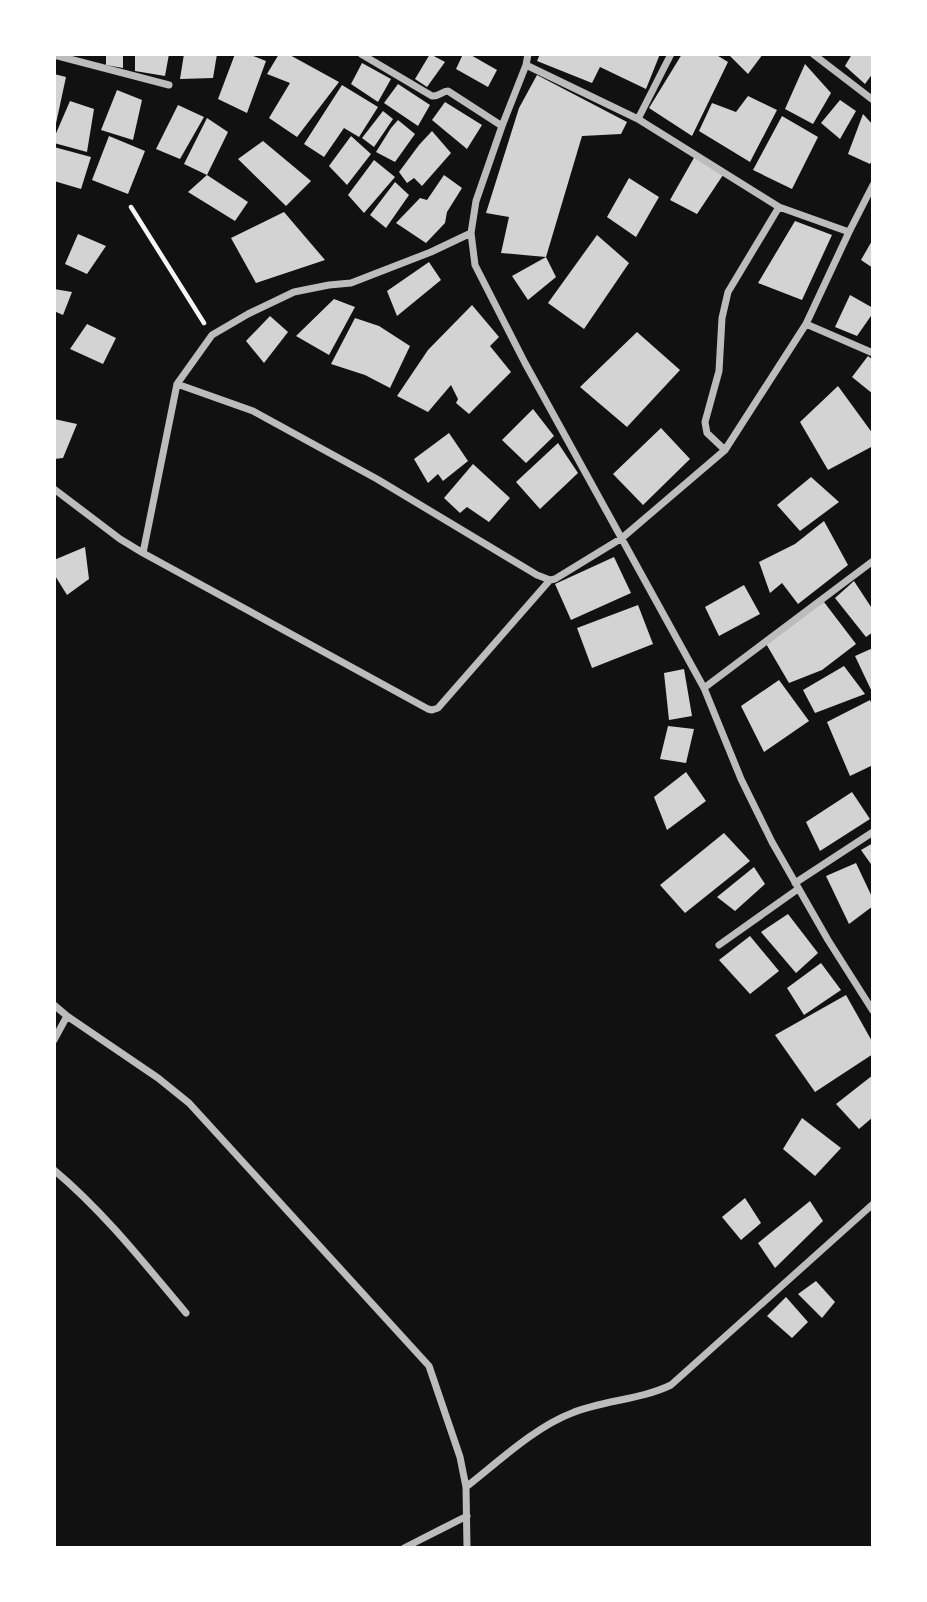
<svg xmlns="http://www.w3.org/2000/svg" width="927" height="1602" viewBox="0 0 927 1602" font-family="Bitter,serif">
  <rect width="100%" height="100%" fill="#111"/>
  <path fill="#d3d3d3" d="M106,54H123V68L106,65Z
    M135,54H169L165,76L135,71Z
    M184,54H217L213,78L180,79Z
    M235,54H248L266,61L247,113L218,99Z
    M279,54H288L339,82L297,137L269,118L290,83L267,74Z
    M430,54L445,62L427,87L415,79Z
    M463,54H469L497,70L488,87L456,69Z
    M540,54H660L646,89L600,67L592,83L537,61Z
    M682,54H715L728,62L692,136L649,108Z
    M728,54H763L748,74Z
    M852,54H873V73L865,84L845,66Z
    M362,63L391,79L378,102L351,84Z
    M805,64L831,93L813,124L785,109Z
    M54,74L66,77L55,128H54Z
    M537,75L627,122L621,134L582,136L546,257L501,253L509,217L486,213L519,108Z
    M398,84L430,105L418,126L384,103Z
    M342,85L378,107L359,137L344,128L324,157L304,144Z
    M117,90L142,100L133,140L101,130Z
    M748,96L777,110L750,162L699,131L712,103L736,112Z
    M840,100L856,111L840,139L821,123Z
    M70,101L94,109L87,152L54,143V138Z
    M445,102L482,125L467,149L432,120Z
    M178,105L204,117L180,159L156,149Z
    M383,111L393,119L374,147L362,138Z
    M863,114L873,125V159L870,164L848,154Z
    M782,116L818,137L792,189L753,170Z
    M207,118L228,132L207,175L184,164Z
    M398,120L415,134L395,162L376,152L391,128Z
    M432,131L451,153L422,186L414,178L407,183L399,172L419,145Z
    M109,136L145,151L128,194L92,180Z
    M351,136L371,154L347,185L329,166Z
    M263,141L311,181L286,206L238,159Z
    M54,147L91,157L81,189L54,181Z
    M695,156L723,175L697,214L670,200Z
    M374,160L395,177L364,213L348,195Z
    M207,175L248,202L235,221L188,192Z
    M444,175L462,188L447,212L445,223L426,243L396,223L420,198L427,200Z
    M629,178L659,197L636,237L607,217Z
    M395,182L409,195L386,228L370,215Z
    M284,212L325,260L256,283L231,238Z
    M795,221L832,235L802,300L758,283Z
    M78,234L106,246L87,274L65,264Z
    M597,235L629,263L584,329L548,303Z
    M873,239V268L861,260Z
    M546,257L556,277L528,300L512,276Z
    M429,262L441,280L397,316L387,291Z
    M54,289L72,292L63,315L54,311Z
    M850,295L873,308V313L857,336L835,327Z
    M334,299L355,307L329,355L296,336Z
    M472,305L499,337L490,346L511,372L469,414L456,403L458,399L451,385L428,412L397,396L428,350Z
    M270,316L288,332L264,363L246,341Z
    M355,318L379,326L410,346L390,388L365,375L331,364Z
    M87,324L116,338L103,364L70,349Z
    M637,332L680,370L627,427L580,387Z
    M868,356L873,360V394L852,377Z
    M838,386L873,434V446L828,470L800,422Z
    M533,409L554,436L526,463L502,440Z
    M54,419L77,424L63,458L54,459Z
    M661,428L690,459L643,505L613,474Z
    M449,433L468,461L443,481L438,474L428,483L414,459Z
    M558,443L578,473L540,509L516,482Z
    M473,464L510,498L489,522L467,507L460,513L444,498Z
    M811,477L839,502L800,531L777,505Z
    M824,521L848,565L798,604L782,583L770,593L759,562L795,544Z
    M85,547L89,579L67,595L54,574V560Z
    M614,557L631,593L571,620L555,584Z
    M854,581L873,610V632L866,637L835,598Z
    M744,585L760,614L719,636L705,607Z
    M824,602L856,644L822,670L789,683L765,642Z
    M638,605L653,644L592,668L577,628Z
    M873,648V694L855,656Z
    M844,666L865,694L815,713L803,690Z
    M684,669L692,716L669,720L664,673Z
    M779,680L809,721L764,752L741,706Z
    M870,700L873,707V765L850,776L827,722Z
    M668,726L694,729L686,763L660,759Z
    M686,772L706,801L667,830L654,797Z
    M852,792L870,819L820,851L806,822Z
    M724,833L750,861L685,913L660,885Z
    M873,843V867L861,850Z
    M856,863L873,899V906L849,924L826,876Z
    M754,867L765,884L735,911L717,897Z
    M788,914L818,953L796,973L761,932Z
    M750,936L779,971L750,994L719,960Z
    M821,963L841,990L804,1015L787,988Z
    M846,995L873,1043V1054L815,1092L775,1035Z
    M873,1075V1117L859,1129L836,1104Z
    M802,1118L841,1148L815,1176L783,1149Z
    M745,1198L761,1223L741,1240L722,1217Z
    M810,1201L823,1221L775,1268L758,1243Z
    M816,1281L835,1302L822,1318L798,1294Z
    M786,1297L808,1322L792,1338L767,1316Z"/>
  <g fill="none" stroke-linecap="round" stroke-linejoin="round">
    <path stroke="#f5f5f5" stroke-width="4.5" d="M131,207L204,323"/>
    <path stroke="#bcbcbc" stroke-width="7" d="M361,54L432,96C439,97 442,91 448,91L502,126
      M528,54L526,65L502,126L476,201L471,233L475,265L525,363L704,688L741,779L772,842L828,940L873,1011
      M813,54L873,100
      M54,55L169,85
      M526,65L638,119L671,54
      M638,119L779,207
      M806,324L873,353
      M177,384L253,411L377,479L537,575L550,580L555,579L622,538L725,450L806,324L849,232L873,185
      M725,450L707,433L706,428L705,422L719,371L722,318L728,292L779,207L849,232
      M54,489L120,539L143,553L177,384L212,335L248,314L294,292L329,285L351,283L431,252L471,233
      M143,553L428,709L432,710L438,708L550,580
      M704,688L873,561
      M795,883L873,832
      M719,945L798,889
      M54,1005L67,1016L158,1078L189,1103L429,1366L460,1457L466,1487L467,1548
      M54,1040L67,1016
      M54,1170C104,1212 144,1263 186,1313
      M466,1487C498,1462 535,1427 572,1413C604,1400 640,1400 671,1385L873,1204
      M404,1548L467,1516"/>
  </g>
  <rect width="927" height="1602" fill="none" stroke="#ffffff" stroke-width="112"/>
</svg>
